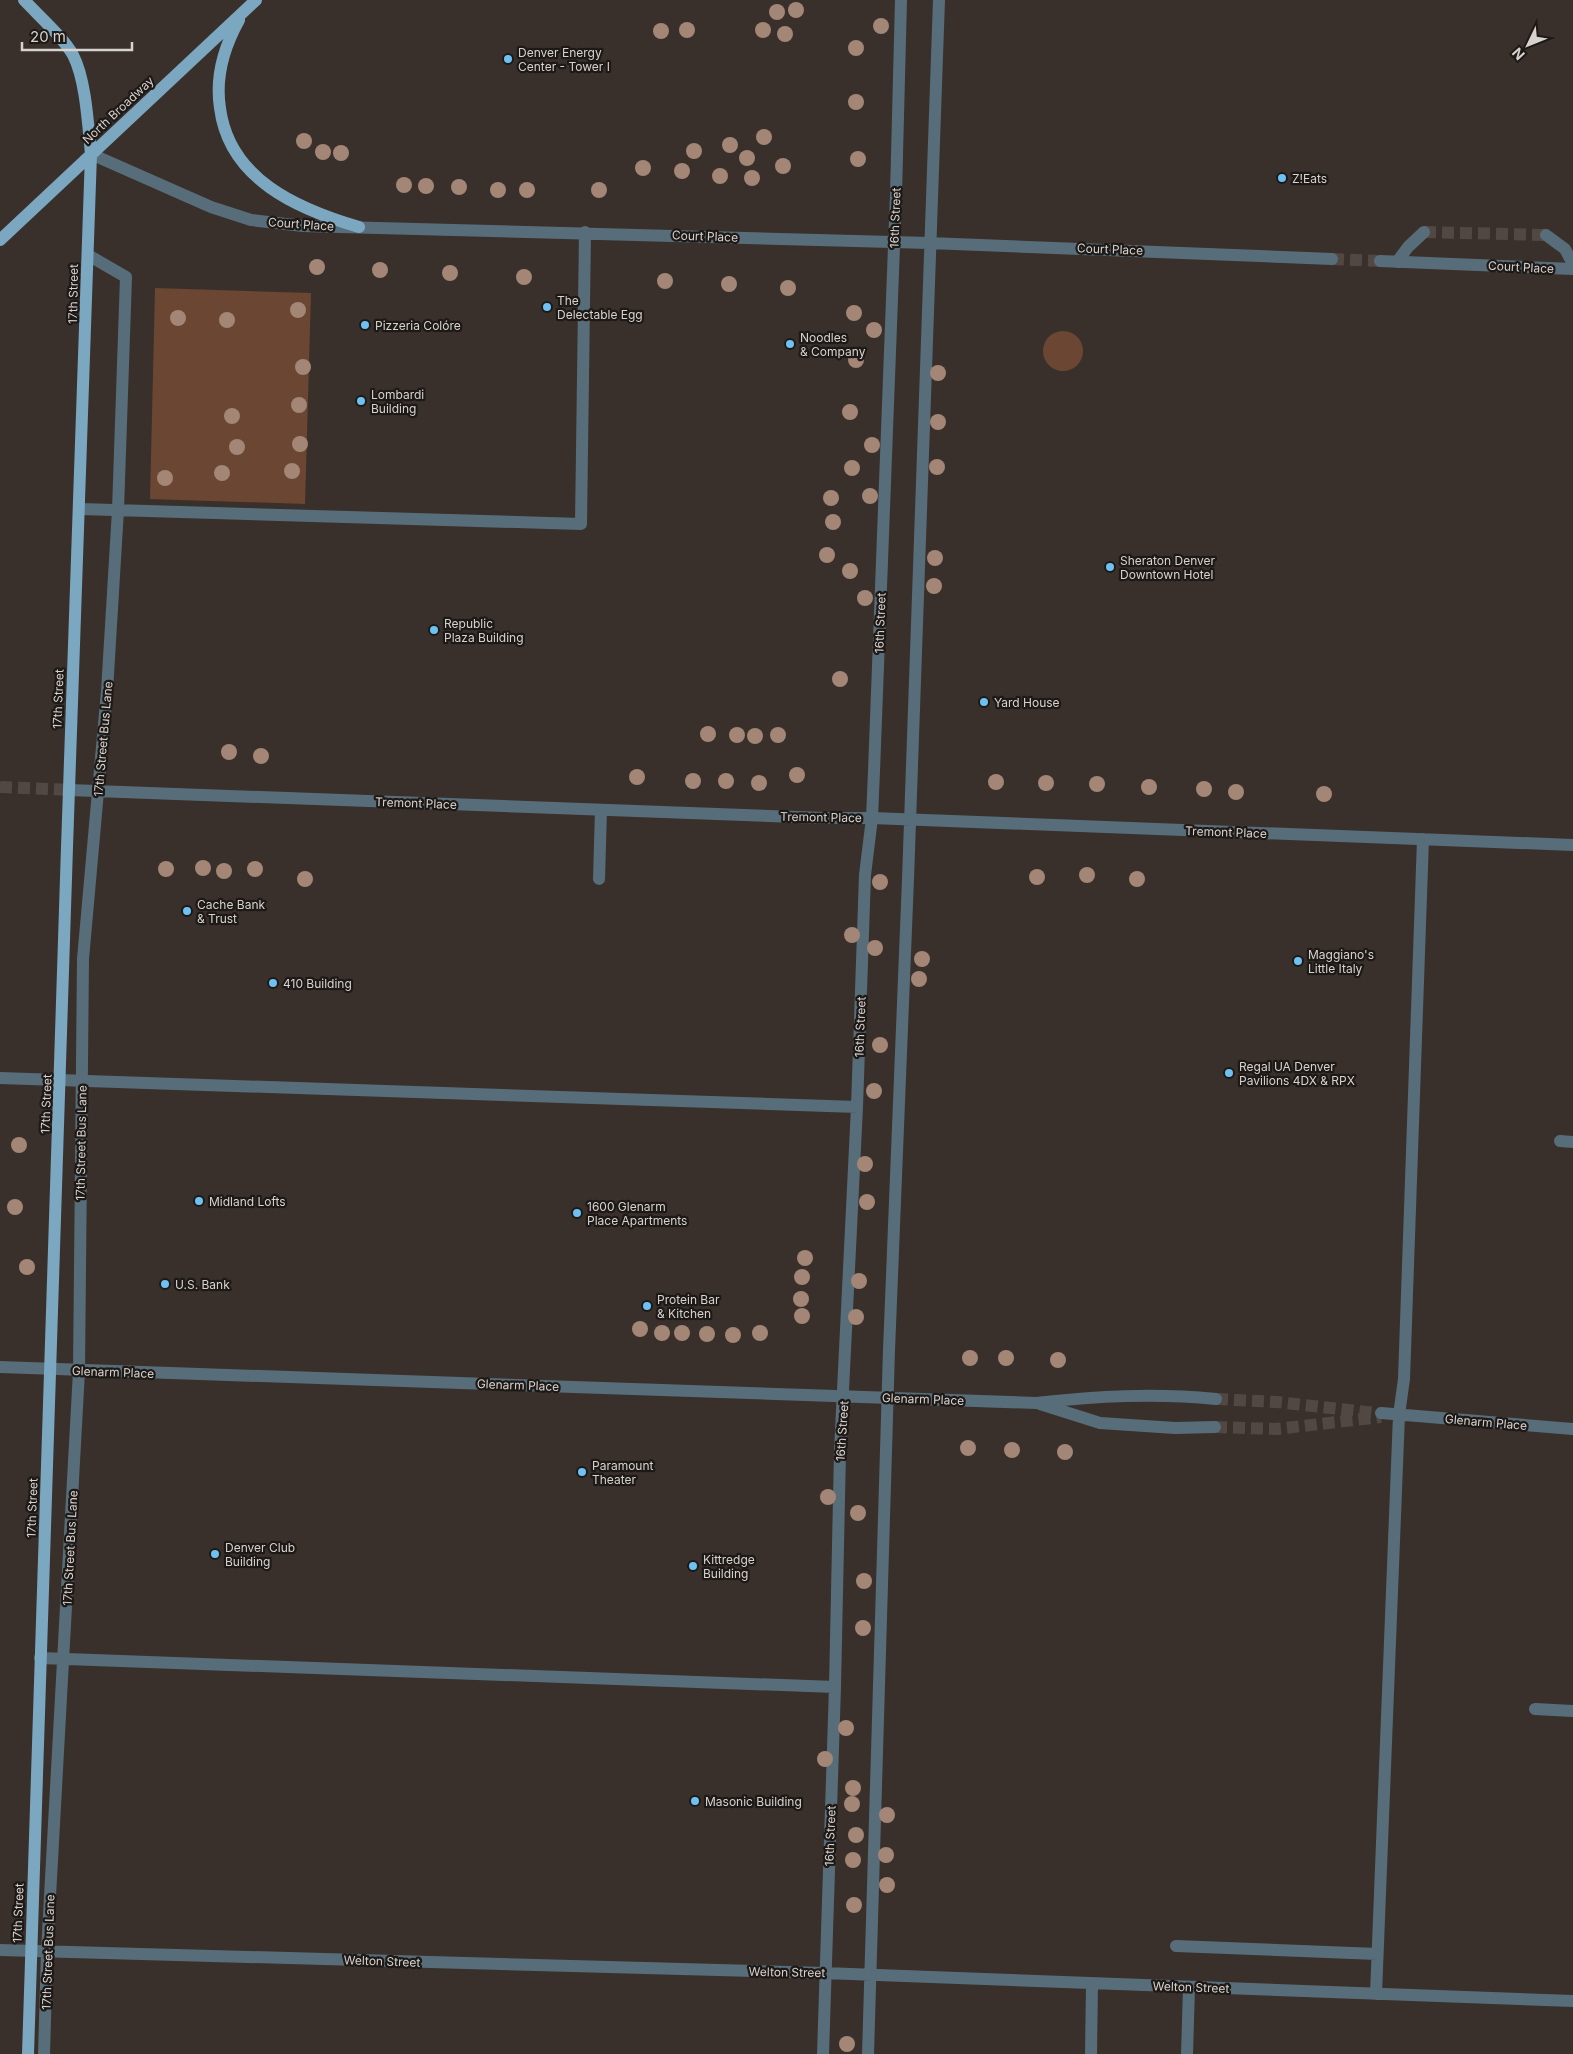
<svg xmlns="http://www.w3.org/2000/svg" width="1573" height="2054" viewBox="0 0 1573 2054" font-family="Inter,sans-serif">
  <rect width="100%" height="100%" fill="#39302b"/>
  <path fill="#6b4632" d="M155,288L311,293L305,504L150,499Z
    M1043 351a20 20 0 1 1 40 0a20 20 0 1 1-40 0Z"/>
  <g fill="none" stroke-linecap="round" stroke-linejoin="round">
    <path stroke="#514844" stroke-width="12" stroke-dasharray="12 6" stroke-linecap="butt" d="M1424,232L1546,235
      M1332,259L1380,261
      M0,787L69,790
      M1216,1399L1277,1402L1376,1413
      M1215,1427L1276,1429L1381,1417"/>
    <path stroke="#586d7a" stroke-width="12" d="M91,154L211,207L251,220L303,226L929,243L1332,259
      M1546,235L1565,249L1573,264
      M1380,261L1573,269
      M1397,262L1408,247L1424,232
      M80,509L581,524L585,232
      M69,790L824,818H872L1573,845
      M599,879L601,810
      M0,1078L857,1107
      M1560,1141L1573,1142
      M0,1367L1036,1403C1098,1396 1154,1393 1216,1399
      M1040,1404L1100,1423L1175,1428L1215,1427
      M1381,1413L1573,1429
      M40,1658L835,1687
      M1535,1709L1573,1711
      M1176,1946L1377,1954
      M0,1950L824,1973L1573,2001
      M1376,1994L1399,1415L1404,1379L1423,839
      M44,2054L47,1951L79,1371L83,959L107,691L118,510L126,277L88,255
      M823,2054L835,1687L840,1451L857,1107L865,875L872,818L874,771L896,194L901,0
      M868,2054L889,1350L908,879L939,0
      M1091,2054L1092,1984
      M1187,2054L1189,1987"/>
    <path stroke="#7ba7c1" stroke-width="12" d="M24,0C38,15 64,38 73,55C86,80 88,125 91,154L67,847L28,2054
      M239,20C224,47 215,76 220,108C229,179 297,209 359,227
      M0,240L256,0"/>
  </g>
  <g fill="#a38676">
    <circle cx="796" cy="10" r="8"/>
    <circle cx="777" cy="12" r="8"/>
    <circle cx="881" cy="26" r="8"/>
    <circle cx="687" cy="30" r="8"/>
    <circle cx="763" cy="30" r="8"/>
    <circle cx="661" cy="31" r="8"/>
    <circle cx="785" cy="34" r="8"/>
    <circle cx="856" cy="48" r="8"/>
    <circle cx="856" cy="102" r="8"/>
    <circle cx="764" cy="137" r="8"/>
    <circle cx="304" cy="141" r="8"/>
    <circle cx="730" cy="145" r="8"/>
    <circle cx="694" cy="151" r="8"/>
    <circle cx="323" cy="152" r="8"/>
    <circle cx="341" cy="153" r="8"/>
    <circle cx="747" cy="158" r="8"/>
    <circle cx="858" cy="159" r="8"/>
    <circle cx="783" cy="166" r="8"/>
    <circle cx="643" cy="168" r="8"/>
    <circle cx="682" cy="171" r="8"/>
    <circle cx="720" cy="176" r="8"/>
    <circle cx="752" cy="178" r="8"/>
    <circle cx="404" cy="185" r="8"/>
    <circle cx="426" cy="186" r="8"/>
    <circle cx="459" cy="187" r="8"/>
    <circle cx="498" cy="190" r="8"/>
    <circle cx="527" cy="190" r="8"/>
    <circle cx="599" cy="190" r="8"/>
    <circle cx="317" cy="267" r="8"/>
    <circle cx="380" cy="270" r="8"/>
    <circle cx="450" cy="273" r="8"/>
    <circle cx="524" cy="277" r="8"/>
    <circle cx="665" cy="281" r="8"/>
    <circle cx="729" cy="284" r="8"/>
    <circle cx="788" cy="288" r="8"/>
    <circle cx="298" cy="310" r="8"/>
    <circle cx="854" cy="313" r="8"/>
    <circle cx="178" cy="318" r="8"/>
    <circle cx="227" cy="320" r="8"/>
    <circle cx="874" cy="330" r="8"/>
    <circle cx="856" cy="360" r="8"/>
    <circle cx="303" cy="367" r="8"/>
    <circle cx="938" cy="373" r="8"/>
    <circle cx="299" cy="405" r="8"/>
    <circle cx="850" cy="412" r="8"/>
    <circle cx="232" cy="416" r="8"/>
    <circle cx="938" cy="422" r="8"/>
    <circle cx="300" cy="444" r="8"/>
    <circle cx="872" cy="445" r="8"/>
    <circle cx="237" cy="447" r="8"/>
    <circle cx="937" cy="467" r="8"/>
    <circle cx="852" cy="468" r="8"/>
    <circle cx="292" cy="471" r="8"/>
    <circle cx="222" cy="473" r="8"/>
    <circle cx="165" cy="478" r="8"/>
    <circle cx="870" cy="496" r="8"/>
    <circle cx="831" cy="498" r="8"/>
    <circle cx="833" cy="522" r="8"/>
    <circle cx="827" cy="555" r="8"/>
    <circle cx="935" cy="558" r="8"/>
    <circle cx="850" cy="571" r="8"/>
    <circle cx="934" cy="586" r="8"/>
    <circle cx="865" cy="598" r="8"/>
    <circle cx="840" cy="679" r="8"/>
    <circle cx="708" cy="734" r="8"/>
    <circle cx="737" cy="735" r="8"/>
    <circle cx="778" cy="735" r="8"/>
    <circle cx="755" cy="736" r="8"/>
    <circle cx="229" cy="752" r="8"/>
    <circle cx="261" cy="756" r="8"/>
    <circle cx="797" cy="775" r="8"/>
    <circle cx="637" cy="777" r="8"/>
    <circle cx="693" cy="781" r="8"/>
    <circle cx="726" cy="781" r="8"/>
    <circle cx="996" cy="782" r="8"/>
    <circle cx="759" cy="783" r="8"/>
    <circle cx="1046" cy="783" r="8"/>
    <circle cx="1097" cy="784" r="8"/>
    <circle cx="1149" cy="787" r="8"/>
    <circle cx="1204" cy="789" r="8"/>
    <circle cx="1236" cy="792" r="8"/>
    <circle cx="1324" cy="794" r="8"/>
    <circle cx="203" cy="868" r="8"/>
    <circle cx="166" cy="869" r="8"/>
    <circle cx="255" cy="869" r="8"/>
    <circle cx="224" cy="871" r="8"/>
    <circle cx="1087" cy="875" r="8"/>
    <circle cx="1037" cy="877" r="8"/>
    <circle cx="305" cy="879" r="8"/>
    <circle cx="1137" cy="879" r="8"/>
    <circle cx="880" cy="882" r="8"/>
    <circle cx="852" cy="935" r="8"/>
    <circle cx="875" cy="948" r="8"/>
    <circle cx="922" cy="959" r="8"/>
    <circle cx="919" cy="979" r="8"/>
    <circle cx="880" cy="1045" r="8"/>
    <circle cx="874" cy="1091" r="8"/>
    <circle cx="19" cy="1145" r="8"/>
    <circle cx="865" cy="1164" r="8"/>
    <circle cx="867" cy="1202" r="8"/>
    <circle cx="15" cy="1207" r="8"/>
    <circle cx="805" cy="1258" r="8"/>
    <circle cx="27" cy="1267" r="8"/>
    <circle cx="802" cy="1277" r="8"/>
    <circle cx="859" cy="1281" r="8"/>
    <circle cx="801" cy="1299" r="8"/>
    <circle cx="802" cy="1316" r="8"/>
    <circle cx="856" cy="1317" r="8"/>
    <circle cx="640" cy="1329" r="8"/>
    <circle cx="662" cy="1333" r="8"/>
    <circle cx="682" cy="1333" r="8"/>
    <circle cx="760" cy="1333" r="8"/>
    <circle cx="707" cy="1334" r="8"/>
    <circle cx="733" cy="1335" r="8"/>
    <circle cx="970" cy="1358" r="8"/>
    <circle cx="1006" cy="1358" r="8"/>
    <circle cx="1058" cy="1360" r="8"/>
    <circle cx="968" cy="1448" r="8"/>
    <circle cx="1012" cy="1450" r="8"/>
    <circle cx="1065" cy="1452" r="8"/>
    <circle cx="828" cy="1497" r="8"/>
    <circle cx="858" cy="1513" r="8"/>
    <circle cx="864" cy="1581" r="8"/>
    <circle cx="863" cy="1628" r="8"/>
    <circle cx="846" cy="1728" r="8"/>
    <circle cx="825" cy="1759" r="8"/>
    <circle cx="853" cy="1788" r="8"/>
    <circle cx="852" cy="1804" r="8"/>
    <circle cx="887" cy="1815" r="8"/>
    <circle cx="856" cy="1835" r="8"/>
    <circle cx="886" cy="1855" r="8"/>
    <circle cx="853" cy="1860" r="8"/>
    <circle cx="887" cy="1885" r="8"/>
    <circle cx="854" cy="1905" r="8"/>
    <circle cx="847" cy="2044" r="8"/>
  </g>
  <g fill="#6dc2f3" stroke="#1d1916" stroke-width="2">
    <circle cx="508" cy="59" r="5"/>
    <circle cx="1282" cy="178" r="5"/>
    <circle cx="547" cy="307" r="5"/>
    <circle cx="365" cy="325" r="5"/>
    <circle cx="790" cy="344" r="5"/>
    <circle cx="361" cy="401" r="5"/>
    <circle cx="1110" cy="567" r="5"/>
    <circle cx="434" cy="630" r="5"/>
    <circle cx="984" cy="702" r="5"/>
    <circle cx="187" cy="911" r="5"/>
    <circle cx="1298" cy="961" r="5"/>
    <circle cx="273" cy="983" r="5"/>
    <circle cx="1229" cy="1073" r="5"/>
    <circle cx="199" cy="1201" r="5"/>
    <circle cx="577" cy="1213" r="5"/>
    <circle cx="165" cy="1284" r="5"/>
    <circle cx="647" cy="1306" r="5"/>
    <circle cx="582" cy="1472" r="5"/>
    <circle cx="215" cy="1554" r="5"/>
    <circle cx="693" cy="1566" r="5"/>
    <circle cx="695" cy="1801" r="5"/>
  </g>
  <g text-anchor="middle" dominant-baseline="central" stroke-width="4.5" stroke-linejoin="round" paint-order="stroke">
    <g font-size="12" fill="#d8d2cf" stroke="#1d1916" text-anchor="start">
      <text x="518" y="52">Denver Energy<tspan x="518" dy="14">Center - Tower I</tspan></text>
      <text x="1292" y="178">Z!Eats</text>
      <text x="557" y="300">The<tspan x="557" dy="14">Delectable Egg</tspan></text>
      <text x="375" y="325">Pizzeria Colóre</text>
      <text x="800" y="337">Noodles<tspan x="800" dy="14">&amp; Company</tspan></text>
      <text x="371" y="394">Lombardi<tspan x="371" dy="14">Building</tspan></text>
      <text x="1120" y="560">Sheraton Denver<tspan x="1120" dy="14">Downtown Hotel</tspan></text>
      <text x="444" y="623">Republic<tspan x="444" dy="14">Plaza Building</tspan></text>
      <text x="994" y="702">Yard House</text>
      <text x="197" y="904">Cache Bank<tspan x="197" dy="14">&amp; Trust</tspan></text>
      <text x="1308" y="954">Maggiano's<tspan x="1308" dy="14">Little Italy</tspan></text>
      <text x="283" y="983">410 Building</text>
      <text x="1239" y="1066">Regal UA Denver<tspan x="1239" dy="14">Pavilions 4DX &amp; RPX</tspan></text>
      <text x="209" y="1201">Midland Lofts</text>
      <text x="587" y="1206">1600 Glenarm<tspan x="587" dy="14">Place Apartments</tspan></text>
      <text x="175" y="1284">U.S. Bank</text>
      <text x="657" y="1299">Protein Bar<tspan x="657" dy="14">&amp; Kitchen</tspan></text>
      <text x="592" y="1465">Paramount<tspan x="592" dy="14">Theater</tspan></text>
      <text x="225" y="1547">Denver Club<tspan x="225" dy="14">Building</tspan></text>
      <text x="703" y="1559">Kittredge<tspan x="703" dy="14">Building</tspan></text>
      <text x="705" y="1801">Masonic Building</text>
    </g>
    <g font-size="12" fill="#d8d2cf" stroke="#1d1916">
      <text transform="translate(118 110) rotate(-43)">North Broadway</text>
      <text transform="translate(895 218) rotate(-88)">16th Street</text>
      <text transform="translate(301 224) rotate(4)">Court Place</text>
      <text transform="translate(705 236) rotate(2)">Court Place</text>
      <text transform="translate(1110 249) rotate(2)">Court Place</text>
      <text transform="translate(1521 267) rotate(3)">Court Place</text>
      <text transform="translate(73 294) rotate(-89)">17th Street</text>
      <text transform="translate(880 623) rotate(-88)">16th Street</text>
      <text transform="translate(58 699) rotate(-88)">17th Street</text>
      <text transform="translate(103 739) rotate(-85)">17th Street Bus Lane</text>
      <text transform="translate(416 803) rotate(2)">Tremont Place</text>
      <text transform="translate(821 817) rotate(1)">Tremont Place</text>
      <text transform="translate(1226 832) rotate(2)">Tremont Place</text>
      <text transform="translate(860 1027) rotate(-88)">16th Street</text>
      <text transform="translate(46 1104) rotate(-88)">17th Street</text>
      <text transform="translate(81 1143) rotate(-89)">17th Street Bus Lane</text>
      <text transform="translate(113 1372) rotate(2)">Glenarm Place</text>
      <text transform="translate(518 1385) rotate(2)">Glenarm Place</text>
      <text transform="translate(923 1399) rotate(2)">Glenarm Place</text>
      <text transform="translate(1486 1422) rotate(5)">Glenarm Place</text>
      <text transform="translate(842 1431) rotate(-86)">16th Street</text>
      <text transform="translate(32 1508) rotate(-88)">17th Street</text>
      <text transform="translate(70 1548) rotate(-87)">17th Street Bus Lane</text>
      <text transform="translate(830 1836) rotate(-88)">16th Street</text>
      <text transform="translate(18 1913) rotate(-88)">17th Street</text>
      <text transform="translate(48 1952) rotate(-88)">17th Street Bus Lane</text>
      <text transform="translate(382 1961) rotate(2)">Welton Street</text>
      <text transform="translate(787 1972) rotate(1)">Welton Street</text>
      <text transform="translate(1191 1987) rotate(2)">Welton Street</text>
    </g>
  </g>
  <g transform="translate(1528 45) rotate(227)" stroke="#1d1916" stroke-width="4" paint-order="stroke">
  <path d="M0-4L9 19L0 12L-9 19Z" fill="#d8d2cf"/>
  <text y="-8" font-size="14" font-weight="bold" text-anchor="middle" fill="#d8d2cf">N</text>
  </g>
  <path d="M22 42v8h110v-8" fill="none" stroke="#d8d2cf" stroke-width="2.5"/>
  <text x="30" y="42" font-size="15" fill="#d8d2cf" stroke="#1d1916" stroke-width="4" paint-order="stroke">20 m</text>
</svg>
